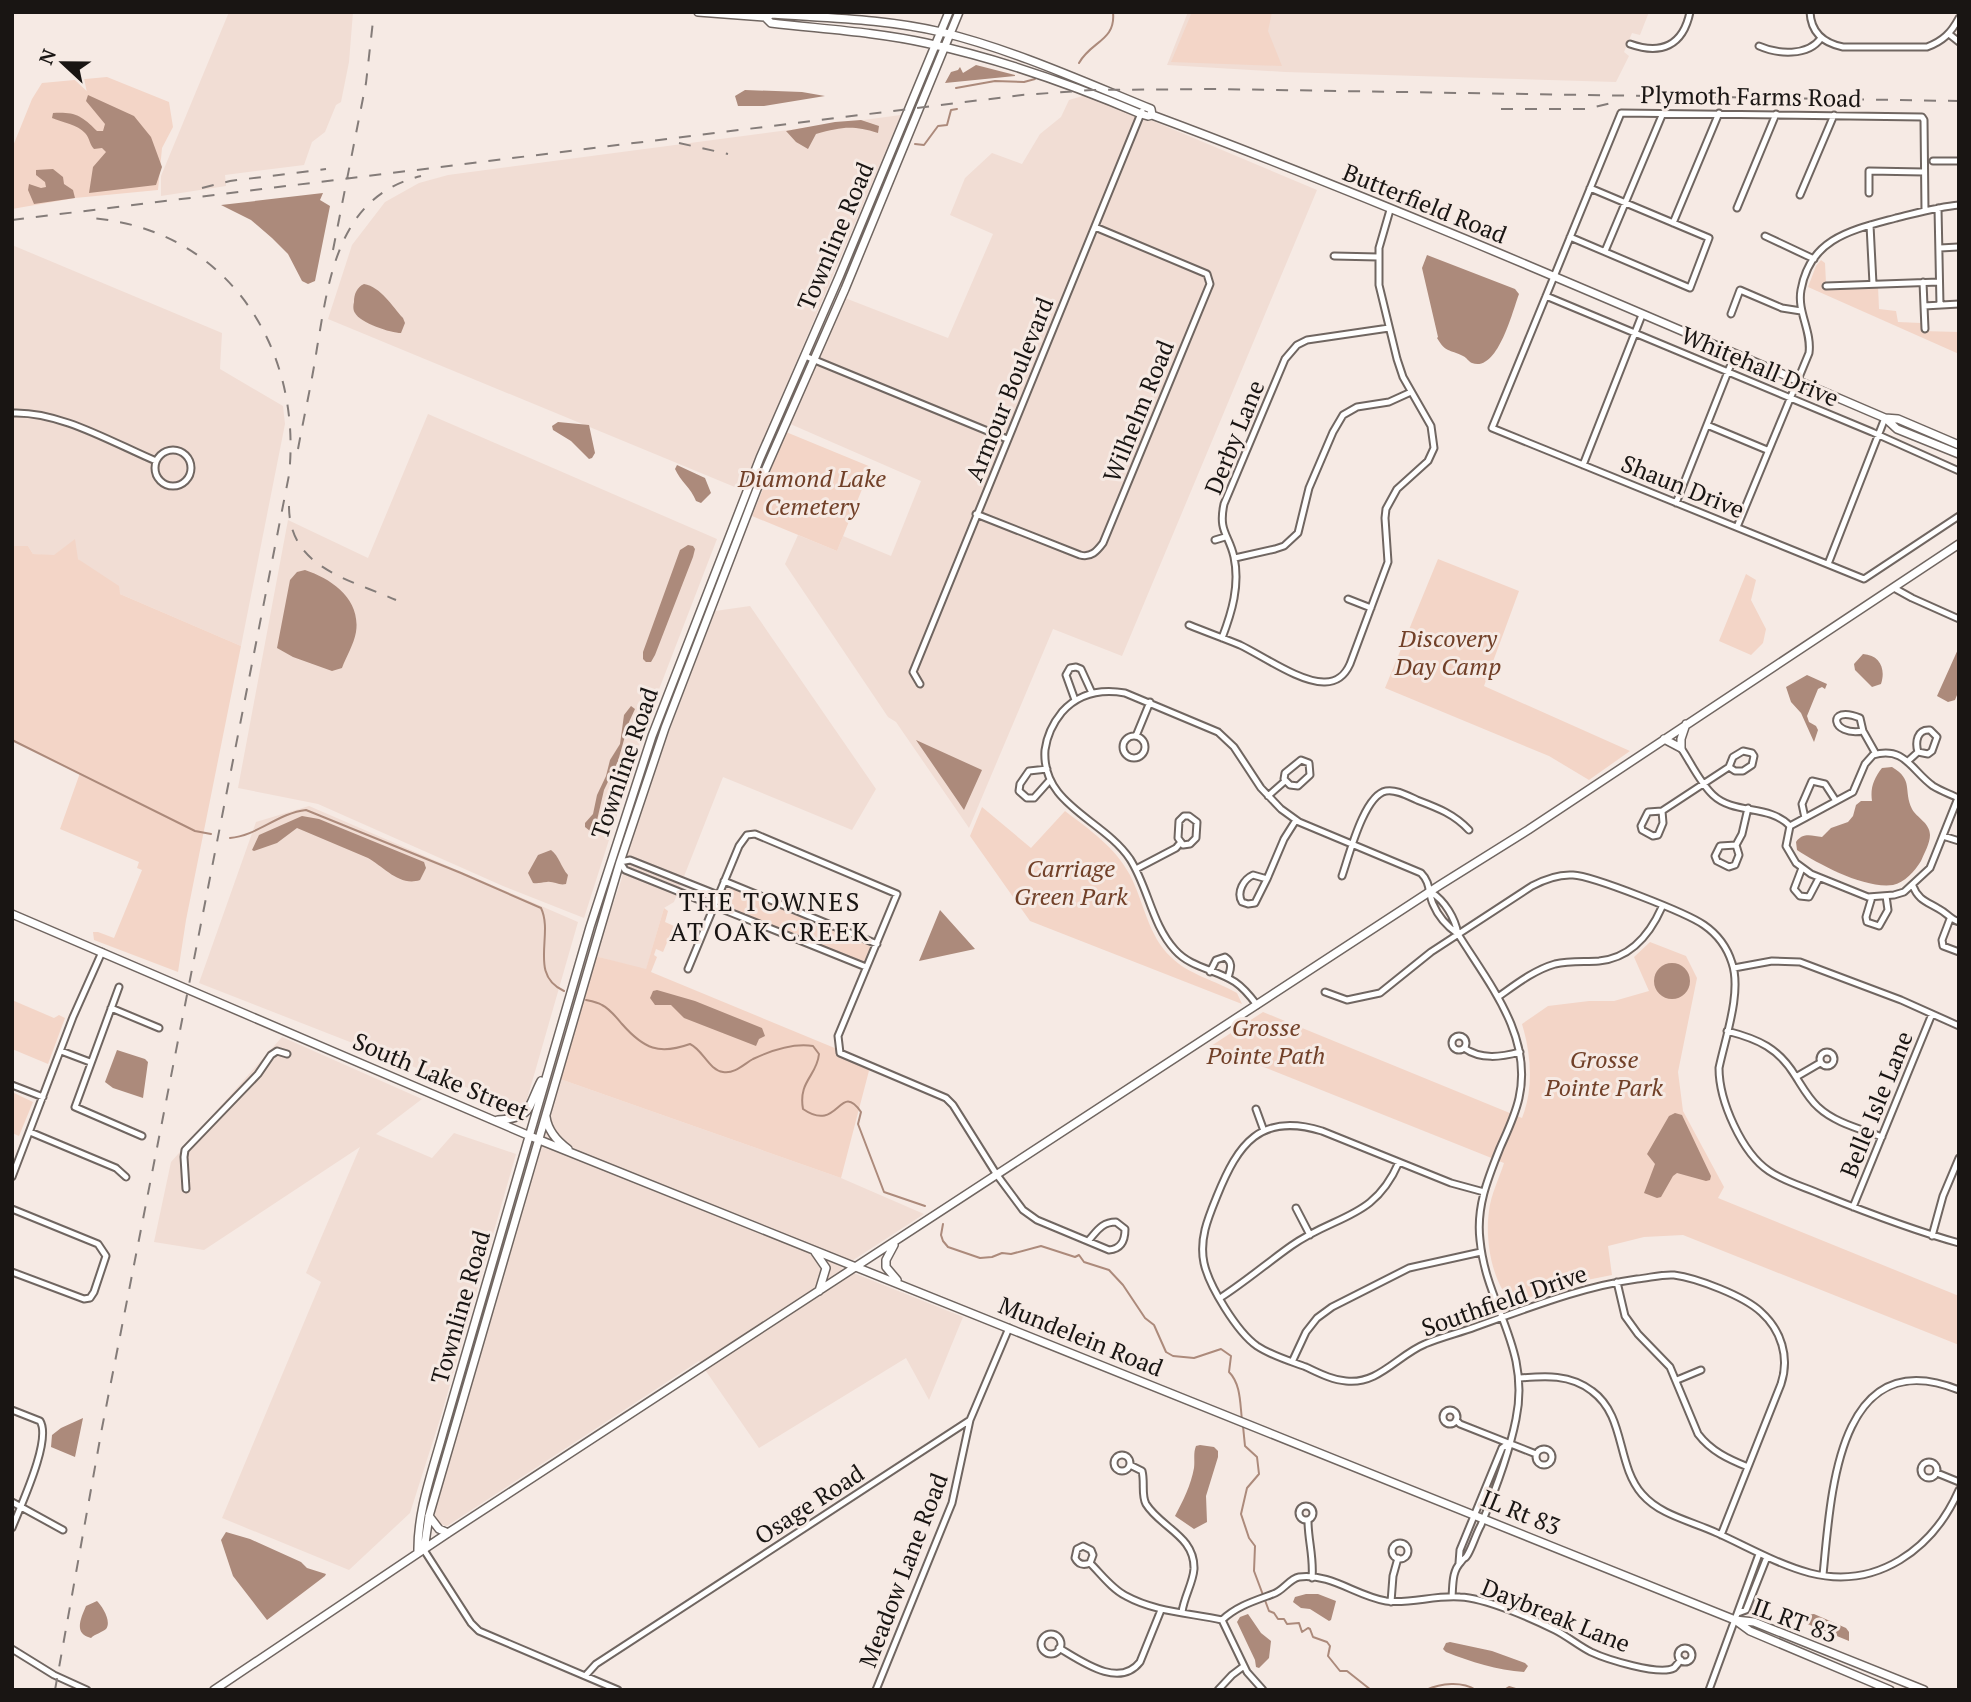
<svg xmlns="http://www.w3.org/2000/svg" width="1971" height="1702" viewBox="0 0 1971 1702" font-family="'PT Serif',serif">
  <rect width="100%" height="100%" fill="#f6eae4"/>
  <path fill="#f1ddd4" d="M229,12H353L349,62L341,102L336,105L325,132L312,142L304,165L225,175L226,186L161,196V176Z
    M1188,12H1649L1640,35L1632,33L1624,52L1629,56L1616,82L1285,72L1167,65Z
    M1089,94L1317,190L1122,656L1053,629L969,828L896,722L888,717L785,564L798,535L837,551L843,536L891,556L921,481L788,423L845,298L948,338L993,234L950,215L965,178L992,153L1022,164L1040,134L1061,117L1069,100Z
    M901,115L742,490L328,319L352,245L385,202L419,183L448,175Z
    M12,245L222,333L220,369L283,406L285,424L241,646L120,594L78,559L33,554L28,546H12Z
    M428,414L717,539L648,718L584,918L503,886L318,804L238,788L288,520L368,558Z
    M750,606L876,789L852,830L723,777L674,902L664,908L646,970L595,956L621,881L629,846L651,778L715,611Z
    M309,806L578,922L524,1110L199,983L256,822Z
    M282,1037L422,1099L376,1134L432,1158L454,1133L516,1154L441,1416L410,1513L349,1570L222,1518L321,1282L306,1273L360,1147L204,1250L154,1242L171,1162Z
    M560,1079L841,1178L924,1214L841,1268L963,1317L929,1400L906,1358L759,1448L699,1361L447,1526L441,1525L435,1519V1508Z"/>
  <path fill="#f3d5c7" d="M1192,12H1272L1268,31L1282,66L1171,62Z
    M107,77L169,102L173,127L162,148L158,190L75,198L12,209L13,146L32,99L42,83Z
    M1821,260L1825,263L1826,283L1824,284V289L1878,286L1879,309L1896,311L1898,322L1921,323L1922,331L1959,332V354L1808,287L1816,266Z
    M786,432L871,467L837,551L752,516Z
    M75,539L78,559L119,586L120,594L241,646L186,920L178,972L94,940L93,932H98L114,938L142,870L137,868L139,862L60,829L80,773L12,740V546H28L33,554L54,555Z
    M1438,559L1519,591L1484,686L1630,751L1589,780L1549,756L1385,688Z
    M1746,574L1756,580L1751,600L1766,629L1763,643L1751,655L1719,641Z
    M982,807L1031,848L1065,811C1091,831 1114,846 1130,875C1144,902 1148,936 1171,957C1189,975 1215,980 1237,993L1242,1004L1030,921L970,836Z
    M725,889L737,890L859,938L870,946V952L864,962L856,961L731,911L720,902Z
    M664,908L668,911L665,922L674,926L663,952L656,949L654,955L657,957L651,972L871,1063L841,1178L560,1079L595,956L646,969Z
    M1650,942L1686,956L1697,978L1678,1072L1683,1111L1724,1187L1718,1198L1959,1296V1345L1683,1235L1644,1237L1608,1246L1612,1275L1577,1282L1519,1301L1510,1300C1491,1279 1485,1238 1489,1211C1491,1194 1499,1179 1504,1163L1211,1046L1263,1012L1522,1118C1534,1088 1531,1054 1522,1024L1548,1006L1589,1001H1614L1649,991L1634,957Z
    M12,1000L54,1018L59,1015L65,1018L48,1064L12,1049Z
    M12,1092L33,1102L19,1136L12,1133Z"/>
  <path fill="#ac8a7b" d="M976,65L1015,75V76L945,83L951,72L958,70L960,67L963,73Z
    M745,90L802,92L825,96L764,106H738L735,96Z
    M88,95L134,116L151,137L162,167L156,185L89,193L93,167L106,152L102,148L94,149C89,144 90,138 85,133C78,125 62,122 52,118L53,113C75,112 81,115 97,131H103L105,124L86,101Z
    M861,120L879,126L878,133C852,125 842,127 816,134L808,149L796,142L786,131L835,122Z
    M53,169L63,177L64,184L73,190L75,198L34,204L28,190L29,184L41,188L46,187L45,182L36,175V170Z
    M323,193L320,200L330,206L315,281L308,284L302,281L288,254L272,238L251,220L221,205Z
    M1427,255L1515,289L1519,294C1513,309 1498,373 1472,363C1469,362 1467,358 1463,356C1449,349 1446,353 1437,338L1438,337L1422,268Z
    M364,284C381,287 392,306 403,318L405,323L401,333C391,333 360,323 355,313C353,310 353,306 354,302C354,294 357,287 364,284Z
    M558,422L589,425L595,453L592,458L589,459L571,441L553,430L552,426Z
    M677,465L705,478L711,493L701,503L696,501C691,488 681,482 675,469Z
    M688,545L693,546L695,549L693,557L655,655L651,662H646L643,659V652L680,550Z
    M305,570C332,579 361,599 356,632C354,644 346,657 342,668L332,671L293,657L277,648L290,580L297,572Z
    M1959,647V690L1955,700L1948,702L1937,696Z
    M1863,654C1880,655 1886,669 1881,684L1872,687L1855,670L1854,664Z
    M1807,675L1827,684L1825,689L1822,687L1818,689L1807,716L1809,722L1816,726L1818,730L1814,742L1801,713L1791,702L1786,687Z
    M631,706L635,709L629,722L618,761L604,790L595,829L590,831L585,827V823L593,814L597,795L606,776L610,760L620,744L624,715Z
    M916,740L982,770L964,810Z
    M1892,767C1914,780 1903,790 1912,809C1917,818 1930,823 1930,835C1930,843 1924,854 1921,861C1915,871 1904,883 1893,885C1865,889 1820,865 1797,850L1796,842C1803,832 1812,836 1822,837L1831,828L1848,822L1853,816L1856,805L1861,801H1872C1870,788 1874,778 1882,768Z
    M302,816L319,819L424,862L426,868L420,880C400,887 384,867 368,858L297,828L277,843L254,851L252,850L259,835Z
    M551,850C559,856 561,867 568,875L566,884C559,886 554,881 547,882C541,882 539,884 533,883L528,873L538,855Z
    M940,910L975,949L919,961Z
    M1654 981a18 18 0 1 1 36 0a18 18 0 1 1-36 0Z
    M657,990L695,1001L762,1028L765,1036L759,1039L756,1046L684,1018L671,1005H655L650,998L653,991Z
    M117,1050L145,1059L148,1062L143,1098L113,1088L105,1082Z
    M1675,1113L1682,1115L1711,1176L1710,1180L1706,1181L1677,1173L1673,1176L1661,1197L1657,1198L1644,1193L1655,1164L1647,1154L1669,1116Z
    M83,1418L75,1457L51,1447L52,1435L61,1428Z
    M1200,1445L1214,1447L1218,1451V1457L1206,1496L1207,1522L1194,1529L1175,1516C1183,1501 1191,1485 1194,1468C1195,1460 1193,1453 1196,1446Z
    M226,1532L250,1539L301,1562L307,1568L326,1574L325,1576L267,1620L233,1576L221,1540Z
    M1306,1594H1318L1336,1601L1331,1620L1329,1621L1310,1609L1301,1608L1293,1602L1295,1597Z
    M97,1601C102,1606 112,1621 106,1629C103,1632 95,1634 91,1638C73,1634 81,1618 86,1606Z
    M1248,1614L1261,1633L1271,1641L1269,1658L1259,1668L1256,1667L1255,1660L1237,1622L1240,1617Z
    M1814,1614L1846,1628L1849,1632V1641L1805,1623L1802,1619L1805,1615Z
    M1450,1642L1492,1651L1525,1663L1528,1666L1524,1672C1497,1670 1471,1662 1446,1652L1443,1649L1446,1643Z"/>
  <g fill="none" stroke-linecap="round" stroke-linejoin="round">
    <path stroke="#ac8a7b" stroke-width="2" d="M1079,63C1091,41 1116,41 1113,12
      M956,88L995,81L1024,82L1035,79
      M915,144L924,145L938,126L947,125L951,110L957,109
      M12,740L195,831L211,834
      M230,838C257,836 278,813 306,810L461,873L541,908C554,935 528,975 564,991
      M586,1000C591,1001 597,1002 602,1005C610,1009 616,1017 622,1024C644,1049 659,1055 690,1044C703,1050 709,1070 723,1072C735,1074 744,1064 753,1059C770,1051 794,1043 813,1046L819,1054C817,1076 798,1081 803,1109C839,1134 839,1080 861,1112L858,1124L884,1192L925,1206
      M943,1224L941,1235L943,1241L948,1247L980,1258L992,1257L1002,1253L1011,1254L1041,1246L1075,1257L1079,1255L1084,1262L1109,1270L1123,1285L1145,1318L1154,1325L1166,1352L1173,1356L1194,1358L1221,1349L1231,1356L1229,1372C1241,1384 1240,1404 1242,1420
      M1243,1426L1245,1446L1257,1457L1259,1474L1247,1488L1241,1514L1249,1538L1255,1546L1254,1571L1269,1611L1274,1613L1278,1619H1284L1287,1624L1299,1623L1302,1632L1308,1628L1310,1629L1313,1637L1327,1642L1330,1646L1328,1656L1340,1671H1347L1371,1690
      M1426,1690C1441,1683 1462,1681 1476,1690
      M1504,1690L1509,1687L1519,1690"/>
    <g stroke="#706661" stroke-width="9">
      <path id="minor" d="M1810,12C1811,32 1823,43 1843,47H1927C1943,41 1951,33 1959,18
        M1949,34L1959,42
        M1630,44C1661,55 1683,46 1690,12
        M1759,46C1777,54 1808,57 1821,38
        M1933,161H1959
        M1869,193V171L1924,172
        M1800,195L1834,115
        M1737,208L1776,114
        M1938,208L1940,305
        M1925,211L1924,120L1922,117L1621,113L1492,428L1864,579L1959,516
        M1673,223L1719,113
        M1870,225L1873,284
        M1765,236L1814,259
        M1570,237L1690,288L1709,238L1590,188
        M1940,248L1958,247
        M1605,251L1663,113
        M1334,256L1378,257
        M1923,282L1924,306
        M1826,286L1939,282
        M1546,296L1872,432L1959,471
        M1731,314L1740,290L1782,308L1801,311
        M1925,329L1924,306L1959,304
        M805,356L1007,439
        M12,413C60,411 113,443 156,461
        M1707,425L1767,450
        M155 468a18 18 0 1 1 36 0a18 18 0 1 1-36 0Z
        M1583,465L1642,315
        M1676,503L1735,354
        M976,514L1080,555C1091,558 1097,551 1103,543L1210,284L1207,274L1095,227
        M1737,527L1809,353C1812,331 1797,312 1801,290C1810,238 1852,230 1896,218C1917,213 1937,207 1959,205
        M1215,540L1225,537
        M1235,558L1275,549L1284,546L1298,533L1309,488L1333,432L1343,415L1357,407L1389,402L1411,392
        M1828,564L1885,418
        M1894,588L1912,598L1959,619
        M1348,599L1371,608
        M1189,625C1206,632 1223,638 1240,645C1263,656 1301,683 1325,682C1338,682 1345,675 1350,664L1388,562L1385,518L1386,509L1397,489L1428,461L1434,448L1431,426L1403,377L1397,359L1379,285V248L1390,210
        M1222,638C1232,612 1240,585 1234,557C1229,534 1218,532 1224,504L1285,359L1297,345L1307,340L1389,328
        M920,684L913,672L1142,111
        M1075,700L1066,675L1070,668L1076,667L1081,669L1092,693
        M1863,731C1831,737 1826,704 1860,718L1863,731L1876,754
        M1123 747a11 11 0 1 1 22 0a11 11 0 1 1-22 0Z
        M1136,736L1150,702
        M1681,748C1691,763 1700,783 1713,795C1734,815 1769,804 1790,826
        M1301,760L1309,763L1310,775L1298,786L1290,785L1284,779L1285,773Z
        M1908,761L1918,752L1928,754L1932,751L1937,737L1930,730C1917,729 1915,742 1918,752
        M1047,769L1029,771L1020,784L1019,791L1027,798H1034L1050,780
        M1268,796L1285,781
        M1958,798C1950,794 1941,791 1933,786C1911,770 1905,746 1873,755L1865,764L1853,792L1790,826L1786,846L1796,863L1811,874L1868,897L1894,895L1904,892L1930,868L1958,798L1959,797
        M1662,811L1663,823L1658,835L1653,836L1642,830L1641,826L1648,812L1662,811L1729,767L1733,757L1743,751L1752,753L1754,756L1752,765L1743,771H1735L1729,767
        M1184,816H1189L1197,822L1196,838L1190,844L1183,845L1178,838L1179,821Z
        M1805,818L1802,804L1812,781L1825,784L1836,801
        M1943,836L1959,841
        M1736,845L1739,855L1735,865L1729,867L1717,861L1715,856L1720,846Z
        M1736,845L1742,834L1748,808
        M1802,868L1794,889L1800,896L1809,897L1819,878
        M1136,869L1176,848L1181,842
        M1342,876C1349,856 1364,795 1386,791C1396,789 1408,796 1417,800C1438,808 1454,814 1469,830
        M1267,879L1255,903L1248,904L1242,902C1236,892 1244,879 1253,875L1267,879L1284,839L1296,820
        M724,881L877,944
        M1913,886C1918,900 1928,902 1939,909C1947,913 1950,919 1959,922
        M1431,892C1445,901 1455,918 1458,934C1489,984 1533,1036 1519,1098C1515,1116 1507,1132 1500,1148C1488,1178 1476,1207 1480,1240C1486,1306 1531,1347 1516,1419C1509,1455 1495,1491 1481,1525C1476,1534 1473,1545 1468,1554C1464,1561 1466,1555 1461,1562C1452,1571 1453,1584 1452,1597
        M718,895L630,860L620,862L625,870L866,967
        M1872,897L1866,917L1867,922L1879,926L1888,910L1886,896
        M1950,919L1942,940L1943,946L1959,952
        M1734,968L1772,961L1800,962L1901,1000L1959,1026
        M688,969L739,846L747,835L755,834L897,894L838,1036L840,1053L946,1098L953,1105L997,1175L1023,1210L1037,1220L1109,1250C1121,1249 1125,1241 1125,1229L1116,1222C1102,1222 1097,1231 1089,1240
        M1210,972L1216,960L1225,957C1234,963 1230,970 1228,978
        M119,987L75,1107L142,1136
        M1325,992L1347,1000L1380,993L1431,952L1532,886C1545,879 1558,874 1573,875C1593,876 1687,913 1704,925C1717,934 1727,947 1732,963C1742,992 1725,1039 1719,1068C1719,1101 1742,1153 1769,1171C1785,1182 1805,1187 1823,1195C1868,1213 1912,1230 1959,1243
        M1498,997C1515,985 1534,970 1555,964C1569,961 1584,962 1599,961C1631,958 1650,934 1662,907
        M1257,1005C1251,997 1244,988 1235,982C1215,969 1191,968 1175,950C1152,925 1148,887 1130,859C1103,819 1041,805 1045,750C1047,735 1053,723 1062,712C1079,693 1102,689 1125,693L1218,732L1234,747L1261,788L1281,809L1299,822L1421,873C1431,883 1428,893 1433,904C1438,916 1448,927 1458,934
        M111,1008L159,1028
        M1727,1031C1758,1039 1779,1048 1796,1077C1803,1088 1809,1099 1818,1107C1835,1123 1861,1129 1882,1137
        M1452 1043a7 7 0 1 1 14 0a7 7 0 1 1-14 0Z
        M1464,1048C1481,1060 1501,1057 1520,1052
        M61,1051L90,1062
        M1820 1059a7 7 0 1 1 14 0a7 7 0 1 1-14 0Z
        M1796,1077L1820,1063
        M12,1085L43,1097
        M1256,1109L1264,1131
        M30,1132L116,1168L126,1177
        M12,1177L73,1017L102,952
        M186,1189L184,1157L185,1150L258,1074L271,1055L277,1051L287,1054
        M1484,1192L1451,1183L1322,1131C1260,1112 1238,1144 1217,1196C1208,1218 1199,1239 1204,1263C1209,1286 1237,1332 1257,1346C1272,1356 1290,1361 1306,1367C1319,1373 1332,1380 1346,1381C1378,1385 1398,1355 1425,1344C1441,1337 1459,1333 1475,1327C1529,1308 1580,1287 1637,1279C1649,1278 1662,1274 1674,1275C1697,1278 1744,1296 1761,1312C1781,1330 1790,1357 1781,1384L1721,1535
        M1853,1207L1932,1014
        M1296,1208L1310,1235
        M12,1209L98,1244L106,1256L94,1292L90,1298L84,1299L12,1272
        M1932,1236L1943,1196L1959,1158
        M1617,1282L1625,1316L1638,1334L1670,1367L1698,1434C1711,1451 1728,1459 1748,1467
        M1220,1298C1245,1282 1267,1263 1291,1246C1336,1214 1374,1220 1399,1162
        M1292,1362L1306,1332L1317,1318L1332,1307L1409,1268L1481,1252
        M1520,1378C1545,1376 1570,1374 1592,1391C1626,1416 1616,1464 1642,1494C1661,1516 1692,1521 1717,1533C1748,1547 1777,1564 1810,1573C1877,1590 1933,1549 1959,1490
        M1677,1380L1701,1370
        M12,1410L40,1421C52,1440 20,1507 12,1528
        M1443 1417a7 7 0 1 1 14 0a7 7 0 1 1-14 0Z
        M1456,1420L1460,1424L1536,1454
        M1536 1457a8 8 0 1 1 16 0a8 8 0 1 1-16 0Z
        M1114 1463a8 8 0 1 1 16 0a8 8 0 1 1-16 0Z
        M1921 1470a8 8 0 1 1 16 0a8 8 0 1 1-16 0Z
        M1130,1465L1142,1471C1145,1482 1141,1495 1146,1504C1161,1528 1195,1536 1194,1569C1193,1583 1184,1597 1182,1612
        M1937,1473L1959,1482
        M12,1502L63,1530
        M1299 1513a7 7 0 1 1 14 0a7 7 0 1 1-14 0Z
        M1308,1521C1308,1540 1314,1558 1312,1578
        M1392 1551a8 8 0 1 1 16 0a8 8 0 1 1-16 0Z
        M424,1550L471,1623L479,1631L618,1690
        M1090,1563L1093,1555L1091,1550L1083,1546L1077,1549L1075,1558C1078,1564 1083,1566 1090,1563C1101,1574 1112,1589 1126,1596C1155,1612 1190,1613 1222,1620
        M1459,1563L1460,1550L1502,1448L1509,1443
        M1823,1575C1831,1495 1837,1341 1959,1390
        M1391,1602L1393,1576L1398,1558
        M1738,1613L1746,1610L1767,1557
        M1222,1620C1237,1606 1254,1601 1273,1594C1283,1591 1289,1579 1299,1577C1331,1573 1356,1596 1386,1601C1410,1604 1435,1595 1460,1597C1485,1598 1531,1618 1555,1630C1567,1636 1579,1646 1591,1652C1606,1659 1659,1676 1674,1668C1675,1667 1680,1661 1681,1660
        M1222,1620L1247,1672L1263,1690
        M1041 1644a10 10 0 1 1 20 0a10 10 0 1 1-20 0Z
        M1059,1648C1081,1661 1119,1689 1140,1662L1161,1610
        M1678 1655a7 7 0 1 1 14 0a7 7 0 1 1-14 0Z
        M12,1649L54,1675L87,1690
        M586,1675L596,1664L970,1420L1009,1328
        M876,1690L952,1503L970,1420
        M1218,1690L1232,1675L1244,1666
        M1709,1690L1759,1554"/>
    </g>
    <g stroke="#706661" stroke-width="10">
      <path id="major" d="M698,12L765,17L772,14C828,18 886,19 941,32C1014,50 1082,81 1151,109L1152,115C1399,207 1642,314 1885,418L1898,419L1959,445
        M765,17L771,23C822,29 876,32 926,43C1000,59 1071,84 1141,114L1148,116L1152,115
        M1885,418L1897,429L1959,454
        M1664,739L1681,748V739L1686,724
        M12,914L537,1139L1735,1620L1750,1631L1890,1690
        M546,1117C548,1131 557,1141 568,1149
        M498,1120C533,1118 527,1108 541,1081
        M894,1245L886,1260V1267L897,1280
        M815,1252L826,1268L819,1291
        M429,1516L439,1529L448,1533
        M424,1550L429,1516L596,943L620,862L665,728L757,489L845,289L959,12
        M418,1553C417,1511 433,1470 444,1429L590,927L652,736L760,458L839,277L949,12
        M1735,1620L1754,1622L1924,1690
        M214,1690L448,1533L1440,885L1528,830L1959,544"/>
    </g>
    <use href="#minor" stroke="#fff" stroke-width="5"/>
    <use href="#major" stroke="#fff" stroke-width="7"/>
    <path stroke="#847c79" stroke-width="2" stroke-dasharray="12 12" stroke-linecap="butt" d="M1501,109H1587L1619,101
      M679,143L728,154
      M202,188L230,181L326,169
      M12,220L1022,95L1092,90L1215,89L1959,101
      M333,250L366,83L374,12
      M298,449C304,416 312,382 317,348C329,278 338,196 421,176
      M289,506C289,568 349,579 396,600
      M55,1690L102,1428L289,475C303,345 224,227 89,218"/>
  </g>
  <g text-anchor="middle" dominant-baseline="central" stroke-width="6" stroke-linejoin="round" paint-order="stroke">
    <g font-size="24" fill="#191513" stroke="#f6eae4">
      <text transform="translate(1751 96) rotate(1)">Plymoth Farms Road</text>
      <text transform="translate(1425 203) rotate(22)">Butterfield Road</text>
      <text transform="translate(835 236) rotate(-67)">Townline Road</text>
      <text transform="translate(1760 366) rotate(23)">Whitehall Drive</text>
      <text transform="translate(1009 389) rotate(-68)">Armour Boulevard</text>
      <text transform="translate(1138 411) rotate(-68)">Wilhelm Road</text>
      <text transform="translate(1234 437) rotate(-68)">Derby Lane</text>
      <text transform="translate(1683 486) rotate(22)">Shaun Drive</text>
      <text transform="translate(624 763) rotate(-71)">Townline Road</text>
      <text transform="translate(441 1076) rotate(23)">South Lake Street</text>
      <text transform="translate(1876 1104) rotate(-68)">Belle Isle Lane</text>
      <text transform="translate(1504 1300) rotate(-19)">Southfield Drive</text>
      <text transform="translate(460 1307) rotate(-74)">Townline Road</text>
      <text transform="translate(1081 1336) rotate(22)">Mundelein Road</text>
      <text transform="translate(809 1504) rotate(-33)">Osage Road</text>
      <text transform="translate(1521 1512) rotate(22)">IL Rt 83</text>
      <text transform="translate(903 1570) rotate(-69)">Meadow Lane Road</text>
      <text transform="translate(1556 1615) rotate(22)">Daybreak Lane</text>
      <text transform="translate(1795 1620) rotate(20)">IL RT 83</text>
    </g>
    <g font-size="24" font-style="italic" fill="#714028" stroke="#f6eae4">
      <text x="812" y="478">Diamond Lake<tspan x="812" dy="28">Cemetery</tspan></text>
      <text x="1448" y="638">Discovery<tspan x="1448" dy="28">Day Camp</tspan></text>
      <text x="1071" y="868">Carriage<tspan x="1071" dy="28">Green Park</tspan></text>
      <text x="1266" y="1027">Grosse<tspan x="1266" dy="28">Pointe Path</tspan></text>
      <text x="1604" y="1059">Grosse<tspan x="1604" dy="28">Pointe Park</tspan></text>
    </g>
    <g font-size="26" letter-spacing="2" fill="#191513" stroke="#f6eae4">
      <text x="770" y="901">THE TOWNES<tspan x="770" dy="30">AT OAK CREEK</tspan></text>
    </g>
  </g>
  <rect width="1971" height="1702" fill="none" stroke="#191513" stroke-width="28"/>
  <g transform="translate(63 63) rotate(292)" stroke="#f6eae4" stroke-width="5" paint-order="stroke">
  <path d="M0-5L12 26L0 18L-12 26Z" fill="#191513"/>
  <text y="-10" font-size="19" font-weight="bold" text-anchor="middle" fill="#191513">N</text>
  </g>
</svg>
